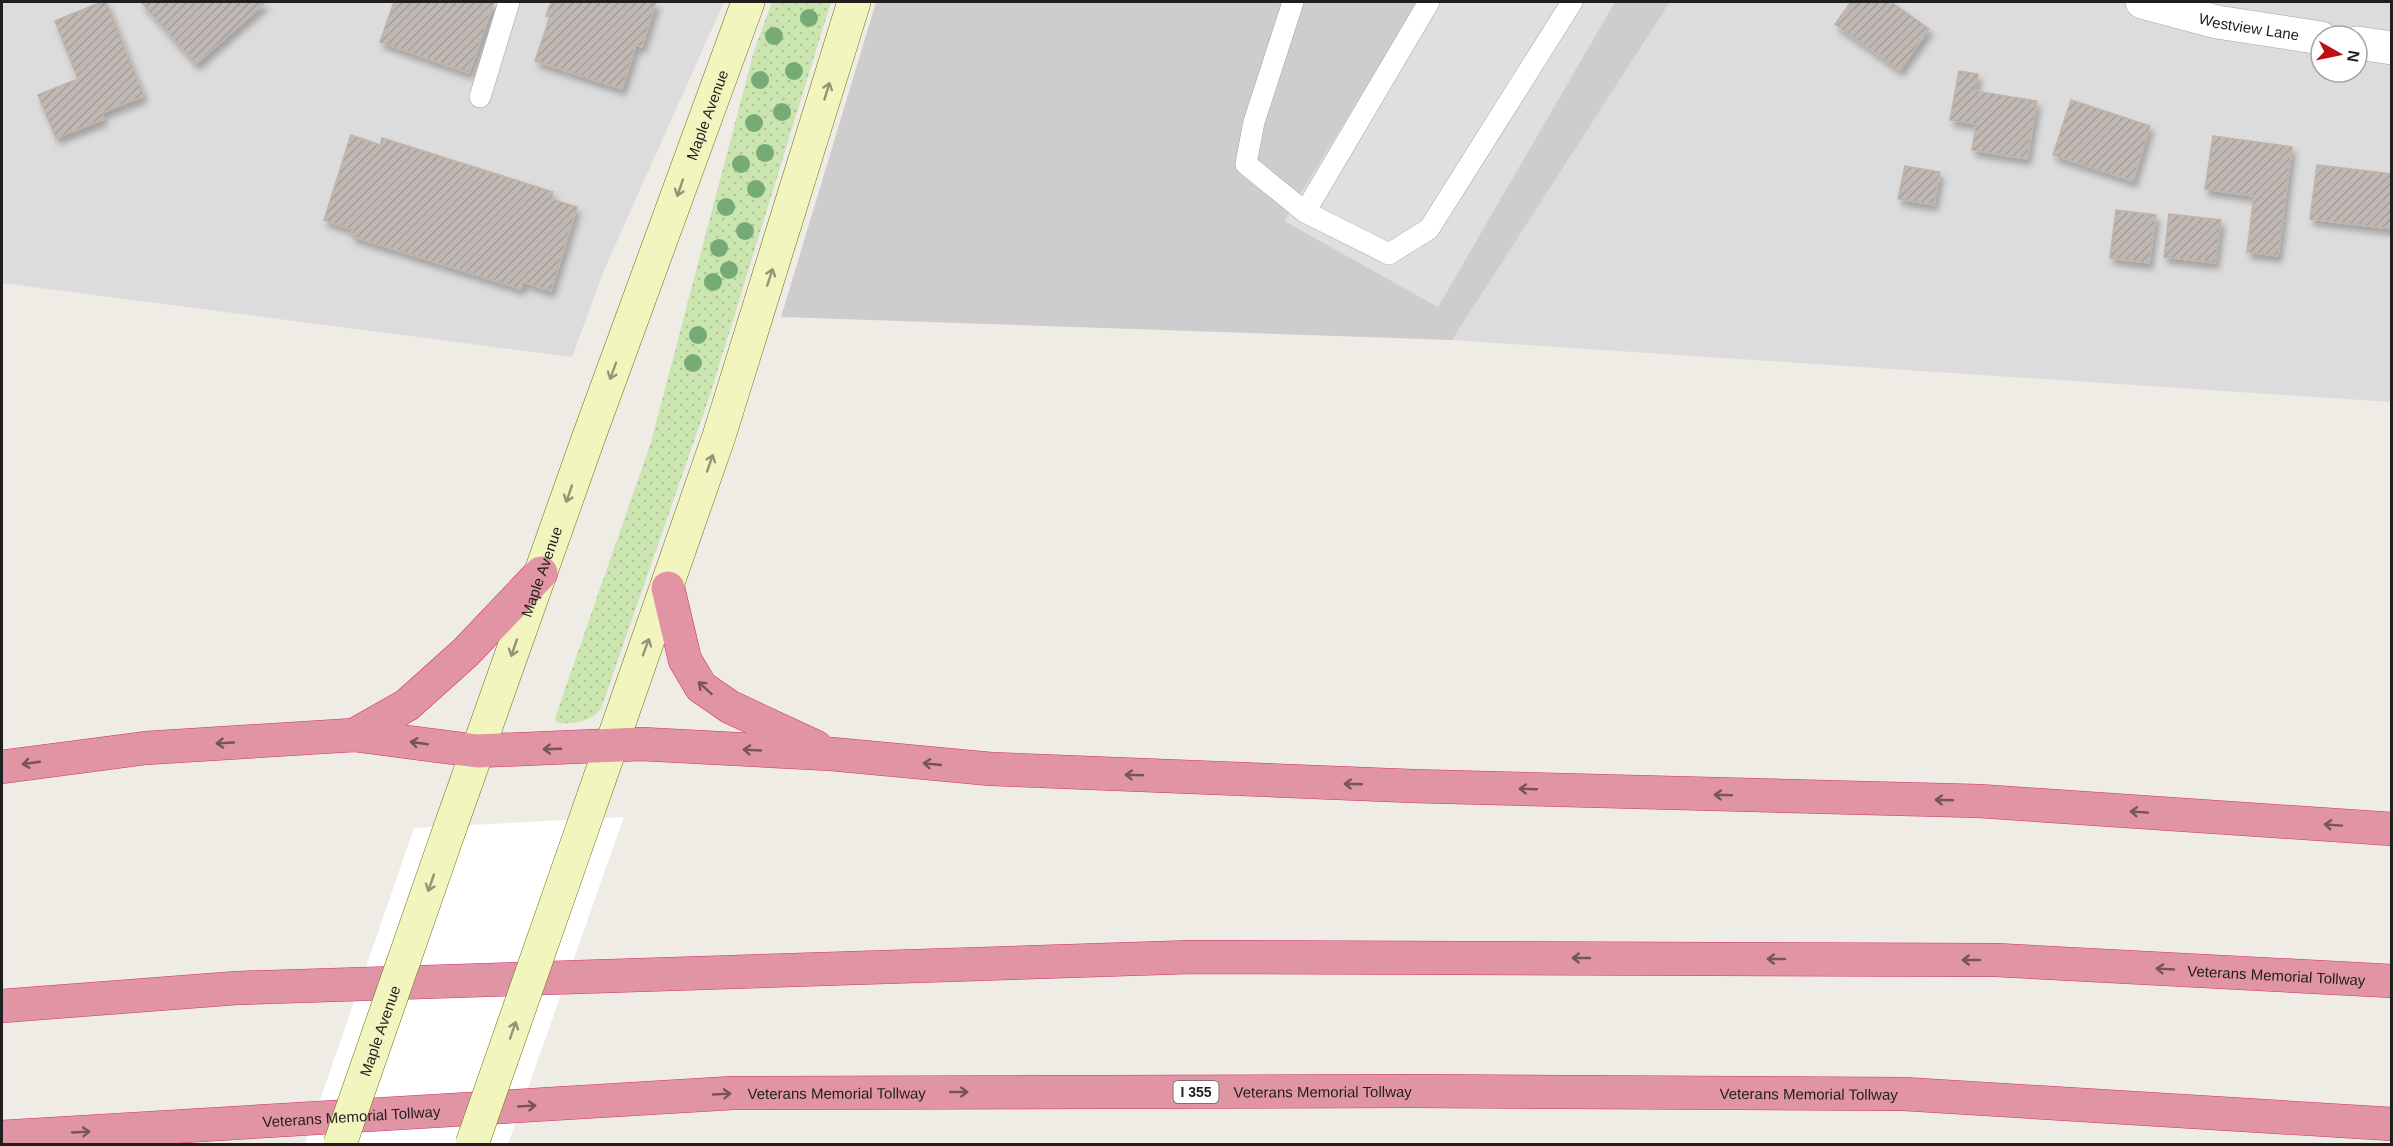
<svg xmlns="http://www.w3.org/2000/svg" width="2393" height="1146" viewBox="0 0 2393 1146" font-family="Arial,sans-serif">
  <defs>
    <pattern id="grass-dots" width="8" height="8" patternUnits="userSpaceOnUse" patternTransform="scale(1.5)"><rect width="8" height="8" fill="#cbe5b0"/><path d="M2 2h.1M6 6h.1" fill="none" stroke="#aec497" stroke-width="1.8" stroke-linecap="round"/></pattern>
    <pattern id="building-hatch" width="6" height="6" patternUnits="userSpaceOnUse" patternTransform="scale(1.5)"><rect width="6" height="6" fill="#bfb8b3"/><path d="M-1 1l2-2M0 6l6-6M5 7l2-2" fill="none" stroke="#a49e9a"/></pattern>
    <filter id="shadow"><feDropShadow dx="3.5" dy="6" stdDeviation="3" flood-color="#0004"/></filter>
  </defs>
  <rect width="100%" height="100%" fill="#efece6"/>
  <path fill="#dddcdc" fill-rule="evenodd" d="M2,2H724L605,268L572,357L2,283Z
    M1670,2H2391V402L1452,340ZM2321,36H2357V72H2321Z"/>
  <path fill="#cdcdcd" d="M876,2H1670L1452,340L781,317Z"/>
  <path fill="url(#grass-dots)" d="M772,2H831L710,395L602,706C595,722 573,724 557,723L555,718L651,442L754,51Z"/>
  <path fill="#dfdfdf" d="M1418,2H1615L1438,307L1284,221Z"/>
  <path fill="#fff" d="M624,817L508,1144H305L414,828Z"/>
  <path fill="url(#building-hatch)" stroke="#c0b3a9" stroke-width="1.5" filter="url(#shadow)" d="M101,2H106L144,96L101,113L104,119L56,138L38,95L78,79L55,21Z
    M141,2H266L196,64Z
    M394,2H494L469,73L380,42Z
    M551,2H656L642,47L636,45L622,89L535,61L550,17L546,16Z
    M1851,2H1891L1929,29L1900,70L1835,24Z
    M1959,71L1978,74L1975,91L2037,101L2027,159L1972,150L1976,124L1950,120Z
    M2071,100L2150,126L2133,181L2053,155Z
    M351,135L380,145L382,138L553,192L551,199L577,207L551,291L523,282L521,289L351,236L353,230L324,220Z
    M2213,136L2292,147L2278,256L2247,252L2254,196L2205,189Z
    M2317,165L2392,174V229L2310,219Z
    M1905,166L1940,172L1934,205L1898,199Z
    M2116,210L2156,215L2149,263L2110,258Z
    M2169,214L2221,220L2215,263L2164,257Z"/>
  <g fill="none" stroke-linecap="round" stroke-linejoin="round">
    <g stroke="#a3a3a3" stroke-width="22">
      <path id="service" d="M1293,2L1254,122L1246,164L1305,212L1389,254L1429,229L1572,2
        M480,97L509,2
        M1305,212L1429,2"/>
    </g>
    <g stroke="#a3a3a3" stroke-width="34">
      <g id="minor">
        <path id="s1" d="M2142,2L2217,22L2321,38"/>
        <path d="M2357,43L2392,48"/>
      </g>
    </g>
    <g stroke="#676f0d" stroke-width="34">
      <g id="secondary">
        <path id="s2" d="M450,828L588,439L748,2"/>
        <path d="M573,855L719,436L854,2"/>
      </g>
    </g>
    <g stroke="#ce326b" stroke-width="34">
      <g id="motorway">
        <path d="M668,588L685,660L701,687L730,707L816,747"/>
        <path d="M354,735L407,705L466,652L541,573"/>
        <path d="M2,767L146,748L354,735L477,751L641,744L831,754L991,769L1412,786L1979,801L2392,829"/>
        <path id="s3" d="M2,1006L237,988L1192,957L1996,960L2392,981"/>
        <path id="s4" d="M2,1137L733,1093L1410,1091L1904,1094L2392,1124"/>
      </g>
    </g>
    <use href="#service" stroke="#fff" stroke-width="21"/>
    <use href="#minor" stroke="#fff" stroke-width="33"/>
    <use href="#secondary" stroke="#f3f5be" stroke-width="33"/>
    <use href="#motorway" stroke="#e194a4" stroke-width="33"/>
    <g stroke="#676f0d" stroke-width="34" stroke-linecap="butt">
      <g id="secondary-bridge">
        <path id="s5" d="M340,1144L450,828"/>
        <path d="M472,1144L573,855"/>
      </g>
    </g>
    <use href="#secondary-bridge" stroke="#f3f5be" stroke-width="33"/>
  </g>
  <g fill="#77ab76">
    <circle cx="809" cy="18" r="9"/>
    <circle cx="774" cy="36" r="9"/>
    <circle cx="794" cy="71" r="9"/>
    <circle cx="760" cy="80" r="9"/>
    <circle cx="782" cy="112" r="9"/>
    <circle cx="754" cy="123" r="9"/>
    <circle cx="765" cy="153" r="9"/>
    <circle cx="741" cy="164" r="9"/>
    <circle cx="756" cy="189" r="9"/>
    <circle cx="726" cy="207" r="9"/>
    <circle cx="745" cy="231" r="9"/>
    <circle cx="719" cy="248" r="9"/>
    <circle cx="729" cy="270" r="9"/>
    <circle cx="713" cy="282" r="9"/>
    <circle cx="698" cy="335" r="9"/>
    <circle cx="693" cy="363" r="9"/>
  </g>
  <defs><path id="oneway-shaft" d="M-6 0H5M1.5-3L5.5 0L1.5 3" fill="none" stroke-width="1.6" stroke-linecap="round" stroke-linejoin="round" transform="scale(1.5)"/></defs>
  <g stroke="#949576">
    <use href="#oneway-shaft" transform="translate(827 91) rotate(-73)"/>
    <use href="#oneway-shaft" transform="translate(680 188) rotate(109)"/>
    <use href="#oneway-shaft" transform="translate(770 277) rotate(-72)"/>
    <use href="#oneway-shaft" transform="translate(613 371) rotate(110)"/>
    <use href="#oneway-shaft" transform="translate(710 463) rotate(-71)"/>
    <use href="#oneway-shaft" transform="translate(569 494) rotate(109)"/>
    <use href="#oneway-shaft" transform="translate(646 647) rotate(-70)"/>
    <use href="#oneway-shaft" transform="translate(514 648) rotate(109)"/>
    <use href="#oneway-shaft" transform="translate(431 883) rotate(109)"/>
    <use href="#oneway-shaft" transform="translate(513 1030) rotate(-71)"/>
  </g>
  <g stroke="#76545b">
    <use href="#oneway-shaft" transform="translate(705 688) rotate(-138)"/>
    <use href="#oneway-shaft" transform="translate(225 743) rotate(177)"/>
    <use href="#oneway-shaft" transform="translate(419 743) rotate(-172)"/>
    <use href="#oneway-shaft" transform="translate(552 749) rotate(178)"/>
    <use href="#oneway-shaft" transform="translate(752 750) rotate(-177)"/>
    <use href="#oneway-shaft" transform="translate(31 763) rotate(172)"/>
    <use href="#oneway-shaft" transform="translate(932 764) rotate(-174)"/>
    <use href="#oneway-shaft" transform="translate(1134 775) rotate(-178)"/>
    <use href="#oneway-shaft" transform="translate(1353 784) rotate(-178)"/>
    <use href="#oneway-shaft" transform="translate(1528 789) rotate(-178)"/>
    <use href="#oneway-shaft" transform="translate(1723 795) rotate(-178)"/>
    <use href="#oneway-shaft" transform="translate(1944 800) rotate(-178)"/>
    <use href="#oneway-shaft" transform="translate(2139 812) rotate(-176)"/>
    <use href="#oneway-shaft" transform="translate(2333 825) rotate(-176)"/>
    <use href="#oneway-shaft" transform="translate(1581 958) rotate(-180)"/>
    <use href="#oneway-shaft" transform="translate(1776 959) rotate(-180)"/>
    <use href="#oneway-shaft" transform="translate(1971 960) rotate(-180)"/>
    <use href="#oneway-shaft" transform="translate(2165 969) rotate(-177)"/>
    <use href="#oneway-shaft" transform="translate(959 1092)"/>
    <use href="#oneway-shaft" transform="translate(722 1094) rotate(-3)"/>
    <use href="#oneway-shaft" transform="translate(527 1106) rotate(-3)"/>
    <use href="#oneway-shaft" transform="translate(81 1132) rotate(-3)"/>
  </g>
  <g text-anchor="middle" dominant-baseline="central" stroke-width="6" stroke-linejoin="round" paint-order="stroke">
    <rect fill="#fff" stroke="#626262" stroke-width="1.5" x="1173.5" y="1081" width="45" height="22" rx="4.5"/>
    <g font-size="14" font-weight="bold" fill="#1f1f1f">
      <text x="1196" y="1092">I 355</text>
    </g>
    <g font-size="15" fill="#1f1f1f" stroke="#fff">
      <text stroke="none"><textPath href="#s1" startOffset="110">Westview Lane</textPath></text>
      <text stroke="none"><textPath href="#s2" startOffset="758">Maple Avenue</textPath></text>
      <text stroke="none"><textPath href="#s2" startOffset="272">Maple Avenue</textPath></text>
      <text stroke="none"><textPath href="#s3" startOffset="2276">Veterans Memorial Tollway</textPath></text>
      <text stroke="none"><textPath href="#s5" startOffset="120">Maple Avenue</textPath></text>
      <text stroke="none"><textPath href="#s4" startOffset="1322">Veterans Memorial Tollway</textPath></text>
      <text stroke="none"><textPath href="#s4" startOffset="836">Veterans Memorial Tollway</textPath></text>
      <text stroke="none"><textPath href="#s4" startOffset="1808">Veterans Memorial Tollway</textPath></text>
      <text stroke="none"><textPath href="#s4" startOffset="350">Veterans Memorial Tollway</textPath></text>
    </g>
  </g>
  <rect width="2393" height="1146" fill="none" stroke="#1f1f1f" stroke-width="6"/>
  <g transform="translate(2339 54) rotate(99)"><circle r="28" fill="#ffffff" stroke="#a5a5a5" stroke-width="1.5"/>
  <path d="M0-4.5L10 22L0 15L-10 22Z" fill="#bf0f13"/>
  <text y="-9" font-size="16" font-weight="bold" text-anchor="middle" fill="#1f1f1f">N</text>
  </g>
</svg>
